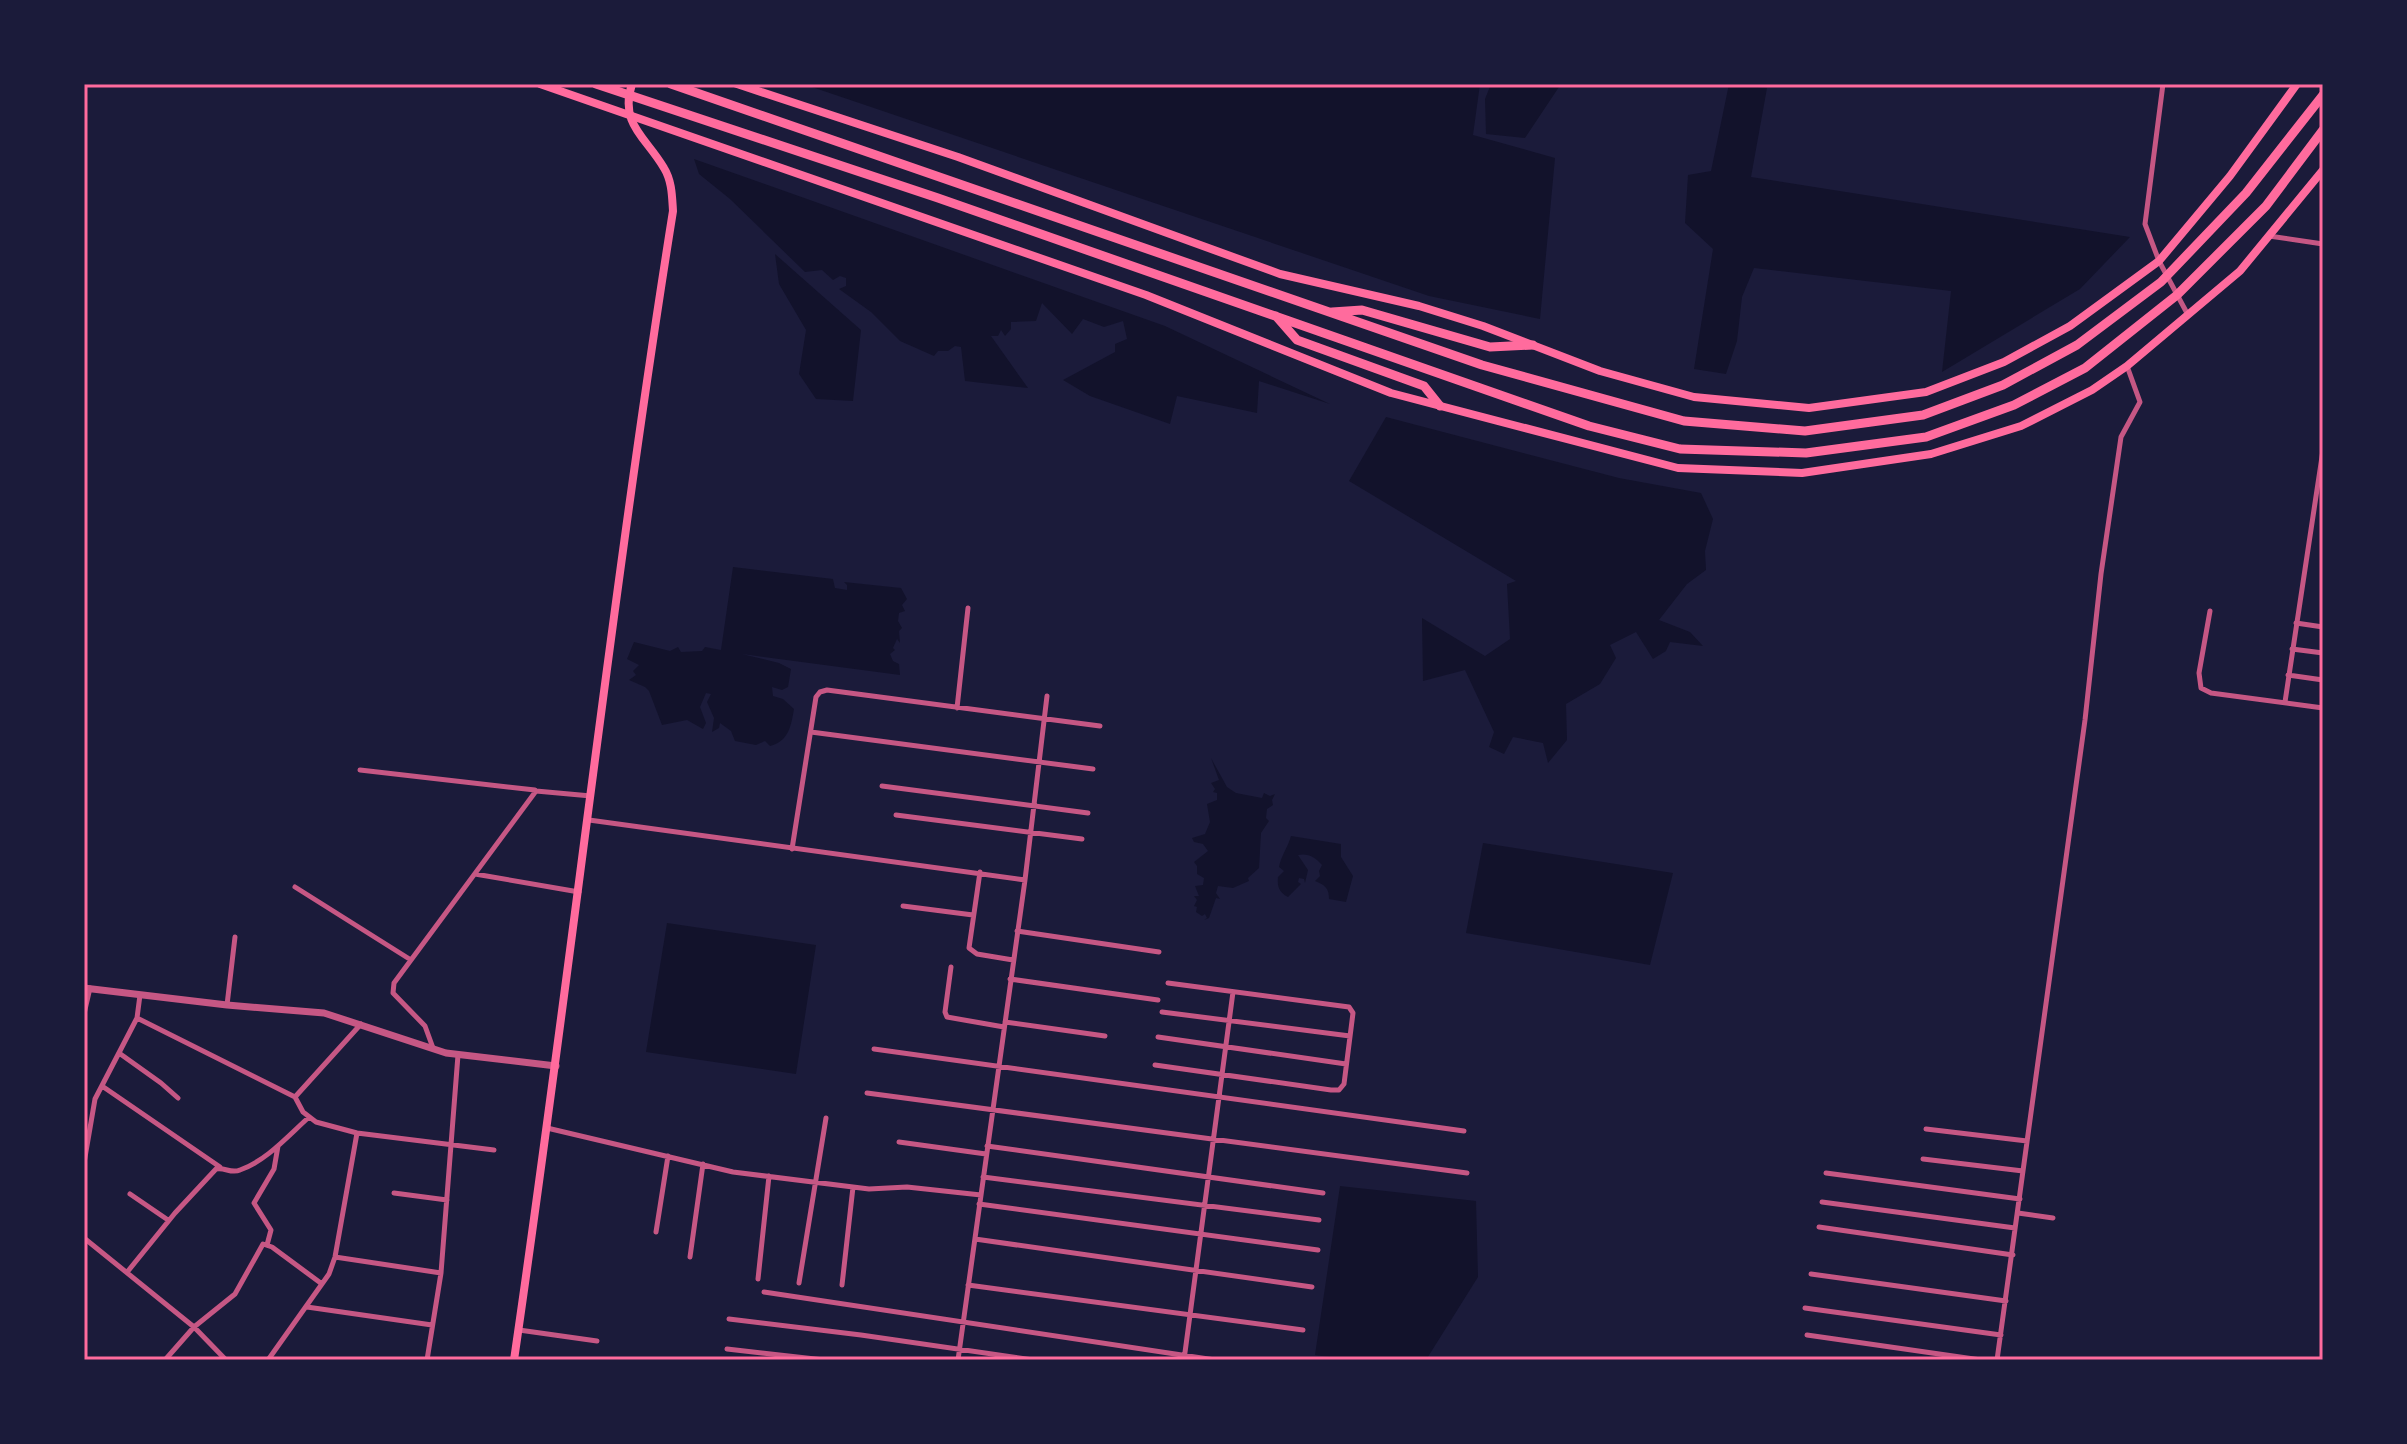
<svg xmlns="http://www.w3.org/2000/svg" width="2407" height="1444" viewBox="0 0 2407 1444" font-family="'Golos Text',sans-serif">
  <rect width="100%" height="100%" fill="#1b1b3a"/>
  <path fill="#12122b" d="M803,84H1480L1473,135L1555,158L1540,319L1429,296Z
    M1491,84H1561L1525,138L1486,134L1485,99Z
    M1729,84L1767,88L1751,177L2130,237L2080,289L1942,372L1951,291L1754,268L1742,297L1737,341L1726,374L1694,369L1713,249L1685,223L1688,175L1711,171Z
    M694,159L1165,326L1330,404L1259,381L1257,413L1177,396L1170,424L1090,396L1063,380L1115,352V344L1127,339L1123,321L1104,327L1083,319L1072,334L1042,303L1036,321L1011,322V329L1005,336L1001,330L998,336H991L1028,388L965,381L961,347L955,346L948,351H938L934,356L900,341L871,312L839,289L846,286V278L840,276L833,280L822,270L805,272L730,199L699,174Z
    M775,254L861,330L853,401L816,399L799,374L806,330L779,284Z
    M1386,417L1619,478L1701,493L1713,519L1705,551L1706,570L1687,584L1659,620L1690,632L1703,646L1670,642L1666,651L1653,659L1636,632L1610,645L1616,658L1600,684L1566,704L1567,740L1548,763L1543,743L1513,737L1504,754L1489,747L1494,732L1465,670L1423,681L1422,618L1485,656L1510,639L1507,584L1516,581L1349,481Z
    M733,567L833,579L835,588L847,590V585L844,582L901,588L907,599L902,605L905,611L899,613L898,621L902,628L899,631L900,643L897,639L893,648L895,650L890,654L893,661L899,664L900,675L742,654L779,663L791,669L788,687L782,690L772,687L773,696L783,699L794,709C791,726 789,741 770,746L765,741L756,745L735,741L731,731L720,723L719,728L712,732L714,718L707,702L711,694L706,693L700,707L706,723L703,729L687,720L662,725L649,691L645,687L629,680L636,675L633,671L639,665L627,659L634,642L670,651L678,647L681,652L702,651L705,647L721,650Z
    M1211,758L1227,787L1236,793L1262,798L1264,793L1270,796L1275,794L1272,800L1273,805L1267,809L1266,818L1269,821L1261,833L1259,868L1248,878L1249,881L1233,888L1218,886L1216,893L1220,899L1216,898L1209,918L1204,920L1207,918L1205,914L1202,916L1196,912L1197,907L1194,906L1197,900L1194,896H1199L1195,886L1203,885L1204,878L1197,874V866L1194,862L1208,851L1203,844L1194,842L1192,838L1205,834L1210,822L1207,804L1217,800V793L1213,792L1215,789L1211,783L1219,780Z
    M1291,836L1341,844V857L1353,876L1346,902L1329,899C1329,888 1325,885 1315,881L1320,876L1319,871L1322,865C1315,857 1308,853 1298,855L1308,870L1305,883L1304,879L1299,878L1298,882L1301,884L1288,897C1279,892 1277,887 1278,877L1284,871L1279,867C1281,856 1288,847 1291,836Z
    M1483,843L1673,873L1650,965L1466,933Z
    M667,923L816,945L796,1074L646,1052Z
    M1340,1186L1476,1201L1478,1277L1426,1360H1351L1315,1355Z"/>
  <g fill="none" stroke-linecap="round" stroke-linejoin="round">
    <path stroke="#c65784" stroke-width="5" d="M2163,84L2145,224L2159,261L2188,315
      M2269,236L2323,244
      M2210,611L2199,673L2201,688L2211,693L2323,708
      M2296,623L2323,627
      M2292,649L2323,653
      M2288,675L2323,680
      M2285,702L2323,450
      M957,708L968,608
      M811,732L1093,769
      M360,770L535,790
      M882,786L1088,813
      M896,815L1082,839
      M589,820L1025,880
      M792,849L816,697L820,692L827,690L1100,726
      M980,872L969,948L977,954L1013,960
      M475,874L579,892
      M295,887L411,960
      M903,906L973,915
      M1017,931L1159,952
      M951,967L945,1012L947,1017L1004,1027
      M1010,979L1158,1000
      M140,995L137,1018L295,1097
      M227,1005L235,937
      M1162,1012L1350,1036
      M84,1014L90,988
      M1005,1022L1105,1036
      M361,1024L295,1097L303,1112L316,1122L357,1133L494,1150
      M1158,1037L1346,1064
      M433,1048L425,1026L393,993L394,983L536,791L591,796
      M874,1049L1464,1131
      M119,1053L161,1083L178,1098
      M1155,1065L1331,1090H1339L1344,1084L1353,1013L1349,1007L1168,983
      M102,1086L220,1167
      M867,1093L1467,1173
      M547,1128L733,1172L869,1189L907,1187L981,1195
      M1926,1129L2027,1141
      M899,1142L986,1154
      M987,1146L1323,1193
      M1923,1159L2023,1171
      M84,1163L95,1099L137,1018
      M1826,1173L2020,1199
      M983,1177L1319,1220
      M394,1193L447,1200
      M130,1194L168,1220
      M1822,1202L2015,1228
      M979,1204L1318,1250
      M2018,1213L2053,1218
      M1819,1227L2013,1255
      M656,1232L668,1156
      M84,1238L194,1327L226,1360
      M975,1239L1312,1287
      M267,1245L271,1230L254,1203L274,1169L278,1146
      M335,1257L441,1273
      M690,1257L703,1164
      M128,1271L175,1213L216,1169C225,1167 231,1174 240,1170C266,1161 288,1136 308,1118
      M1811,1274L2006,1301
      M758,1279L769,1176
      M799,1283L826,1118
      M842,1285L853,1187
      M968,1285L1303,1330
      M764,1292L1215,1360
      M307,1307L432,1325
      M1805,1308L2001,1335
      M729,1319L861,1335L1033,1360
      M519,1330L597,1341
      M1807,1335L1981,1360
      M727,1349L824,1360
      M102,1360H103
      M165,1360L194,1327L235,1294L263,1244L272,1247L322,1284
      M268,1360L329,1274L335,1257L357,1133
      M427,1360L441,1273L458,1055
      M958,1360L1025,880L1047,696
      M1184,1360L1233,992
      M1997,1360L2085,720L2101,574L2121,437L2140,402L2127,366"/>
    <path stroke="#c65784" stroke-width="7" d="M84,988L227,1005L324,1013L446,1053L556,1066"/>
    <path stroke="#ff6b9d" stroke-width="8" d="M514,1360C570,977 612,593 673,211C672,196 672,181 664,168C646,137 619,124 632,84"/>
    <path stroke="#ff6b9d" stroke-width="8" d="M540,84L1146,295L1391,393L1678,468L1802,473L1931,454L2021,426L2092,390L2127,366L2240,271L2323,170
      M737,84L958,157L1280,274L1419,306L1483,326L1600,371L1694,397L1809,408L1926,392L2004,362L2070,326L2159,261L2230,176L2297,84"/>
    <path stroke="#ff6b9d" stroke-width="9" d="M596,84L938,198L1589,426L1680,449L1806,453L1926,437L2014,405L2085,368L2177,295L2266,206L2323,130
      M671,84L1482,365L1684,421L1805,431L1923,415L2003,385L2077,345L2161,282L2246,193L2323,95
      M1332,312L1362,310L1490,347L1533,345
      M1276,316L1297,340L1424,386L1440,406"/>
  </g>
  <rect width="2407" height="1444" fill="none" stroke="#1b1b3a" stroke-width="172"/>
  <rect x="86" y="86" width="2235" height="1272" fill="none" stroke="#ff6b9d" stroke-width="3"/>
</svg>
